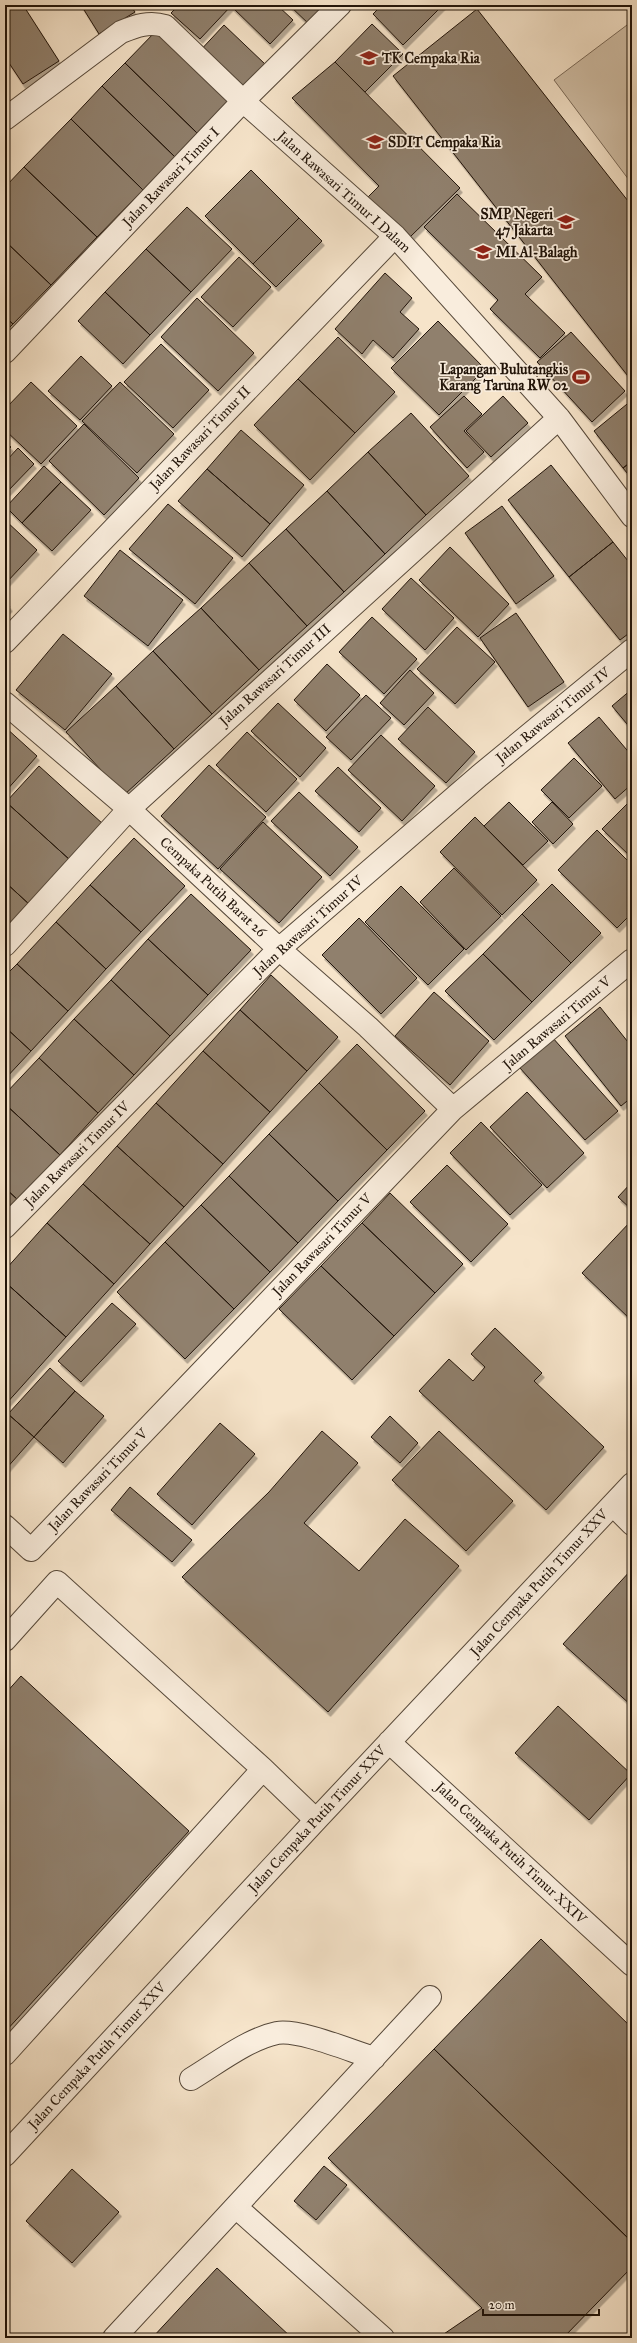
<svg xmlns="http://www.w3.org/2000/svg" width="637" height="2343" viewBox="0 0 637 2343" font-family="'IM FELL Great Primer',serif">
  <defs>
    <filter id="shadow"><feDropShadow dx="2.5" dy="4.5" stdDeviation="0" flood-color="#0004"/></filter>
  </defs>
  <rect width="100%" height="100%" fill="#f6e4ca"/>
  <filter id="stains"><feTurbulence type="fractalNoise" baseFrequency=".005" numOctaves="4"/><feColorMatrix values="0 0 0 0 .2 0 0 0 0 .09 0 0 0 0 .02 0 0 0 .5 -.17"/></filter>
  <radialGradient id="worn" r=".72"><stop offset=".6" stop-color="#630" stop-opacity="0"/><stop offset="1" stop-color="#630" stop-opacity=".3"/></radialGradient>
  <path fill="#d2c1a9" stroke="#7a6a59" d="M631,22L632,23V184L554,80Z"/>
  <path fill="#90806d" stroke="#211409" filter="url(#shadow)" d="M5,5H23L59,61L23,84L5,57Z
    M81,5H130L135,12L99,34Z
    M179,5H277L293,20L270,44L231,6L200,39L171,13Z
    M289,5H332L312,27Z
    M382,5H443L403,45L373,14Z
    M477,9L632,206L631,380L393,76Z
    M372,24L403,54L365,92L335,62Z
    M224,25L266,65L239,94L197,54Z
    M157,30L229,100L197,133L125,63Z
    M335,62L460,188L408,239L367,198L379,186L292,98Z
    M125,63L197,133L175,157L102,86Z
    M102,86L175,157L143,190L71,119Z
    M71,119L143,190L97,237L24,167Z
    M24,167L97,237L51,285L5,241V187Z
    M251,170L299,218L253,264L205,216Z
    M457,194L542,277L525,294L565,333L540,358L490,309L498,300L424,227Z
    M187,207L232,249L191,292L146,249Z
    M299,218L322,241L276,287L253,264Z
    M5,241L51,285L13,324L5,317Z
    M146,249L191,292L150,335L105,292Z
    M239,257L271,287L233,327L201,297Z
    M385,273L412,298L400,312L419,329L393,358L373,340L362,354L335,329Z
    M105,292L150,335L123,364L78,321Z
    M197,298L254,353L218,391L161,337Z
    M5,317L13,324L5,332Z
    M438,321L485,369L439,415L391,368Z
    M571,332L625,391L592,422L537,362Z
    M338,337L395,392L355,433L298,379Z
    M161,344L209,390L173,428L124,382Z
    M81,356L112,386L80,420L48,391Z
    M298,379L355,433L310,480L254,425Z
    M31,382L77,426L41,464L5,430V409Z
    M120,382L174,434L137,473L82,421Z
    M464,396L482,414L464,431L484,452L467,468L430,427Z
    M503,396L528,423L491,457L466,431Z
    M632,400V461L623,468L594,431Z
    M411,413L469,476L426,515L368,452Z
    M84,424L139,478L104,515L49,461Z
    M241,430L304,485L270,524L207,469Z
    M5,442L11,447L5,453Z
    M18,448L34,464L5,494V462Z
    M368,452L426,515L385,554L327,491Z
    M632,461V479L623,468Z
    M551,465L613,542L569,577L508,500Z
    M44,466L61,482L22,523L6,507Z
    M207,469L270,524L242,557L178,501Z
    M61,482L91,510L52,551L22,523Z
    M327,491L385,554L344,592L286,529Z
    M168,504L233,558L195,604L129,549Z
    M502,506L554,576L516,604L465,533Z
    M5,520L37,550L5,584Z
    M286,529L344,592L307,626L249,563Z
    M613,542L632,566V631L620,640L569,577Z
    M450,547L509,604L478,637L419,580Z
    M120,550L183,600L148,646L84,596Z
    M249,563L307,626L259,670L201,608Z
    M411,578L454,618L425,650L382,609Z
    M5,601L10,607L5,612Z
    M201,608L259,670L212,714L153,651Z
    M516,613L564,682L528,707L480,638Z
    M372,617L417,659L384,694L339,652Z
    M457,627L495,662L455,704L417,669Z
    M63,634L112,674L65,730L16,690Z
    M153,651L212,714L174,749L116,686Z
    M327,664L360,695L326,731L294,700Z
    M410,670L434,693L404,725L380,703Z
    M116,686L174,749L124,795L66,732Z
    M632,689V730L612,706Z
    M366,695L391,718L351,760L326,737Z
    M278,703L326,748L300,777L251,731Z
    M428,707L475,752L446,783L398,739Z
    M599,717L632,756V784L615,799L568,743Z
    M5,727L37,756L5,792Z
    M247,732L297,779L266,812L216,765Z
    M381,735L435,786L402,821L348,770Z
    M574,758L602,786L569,818L541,790Z
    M209,765L266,817L218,869L161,816Z
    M39,766L103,824L70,860L6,802Z
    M338,767L381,808L359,832L315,791Z
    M299,792L358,847L330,876L271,821Z
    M632,799V858L602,829Z
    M6,802L70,860L30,905L5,882Z
    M509,802L548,841L523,865L484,826Z
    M552,802L573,824L553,844L532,822Z
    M475,817L537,880L502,915L440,852Z
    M263,822L322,877L279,923L220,869Z
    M597,830L632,865V913L617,928L558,870Z
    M134,838L185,886L141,932L90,885Z
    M454,868L501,916L466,950L420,902Z
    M5,882L30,905L5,932Z
    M552,884L601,933L571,963L522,914Z
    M90,885L141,932L106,969L56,922Z
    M401,886L464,949L428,985L365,922Z
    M191,894L251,950L208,995L148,939Z
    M522,914L571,963L532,1002L483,954Z
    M359,918L417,978L381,1014L322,955Z
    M56,922L106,969L68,1011L17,964Z
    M148,939L208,995L170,1036L111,980Z
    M483,954L532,1002L494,1040L445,991Z
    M17,964L68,1011L31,1051L5,1027V976Z
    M271,975L338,1037L307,1071L240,1010Z
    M111,980L170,1036L134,1075L74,1019Z
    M434,992L489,1041L450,1085L395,1036Z
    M600,1007L632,1047V1097L621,1106L565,1036Z
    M240,1010L307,1071L270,1112L203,1051Z
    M74,1019L134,1075L98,1113L39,1058Z
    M5,1027L31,1051L5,1079Z
    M552,1037L618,1111L585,1140L519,1067Z
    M357,1044L425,1111L387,1150L319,1083Z
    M203,1051L270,1112L223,1164L156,1103Z
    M39,1058L98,1113L60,1155L5,1104V1094Z
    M319,1083L387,1150L338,1201L269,1134Z
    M527,1092L584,1153L547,1188L490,1127Z
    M156,1103L223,1164L184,1207L117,1146Z
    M5,1104L60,1155L18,1200L5,1188Z
    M481,1122L542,1185L510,1215L450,1153Z
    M269,1134L338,1201L298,1243L229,1176Z
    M117,1146L184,1207L150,1244L83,1184Z
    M447,1165L508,1224L471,1262L410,1202Z
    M229,1176L298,1243L270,1272L201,1205Z
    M632,1182V1210L618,1197Z
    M83,1184L150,1244L114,1284L47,1223Z
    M5,1188L18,1200L5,1214Z
    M390,1193L463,1264L435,1293L362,1223Z
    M201,1205L270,1272L234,1309L165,1242Z
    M631,1221L632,1222V1321L582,1273Z
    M47,1223L114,1284L66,1337L5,1282V1270Z
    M362,1223L435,1293L394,1336L321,1266Z
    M165,1242L234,1309L185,1359L117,1292Z
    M321,1266L394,1336L352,1380L279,1309Z
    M5,1282L66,1337L5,1405Z
    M112,1303L136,1324L81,1382L58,1361Z
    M495,1328L542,1373L534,1381L604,1447L546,1510L419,1391L449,1359L473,1381L485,1367L471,1354Z
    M50,1368L75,1391L34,1437L8,1414Z
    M75,1391L104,1416L63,1463L34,1437Z
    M8,1414L34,1437L5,1470V1418Z
    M390,1416L418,1443L400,1463L371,1437Z
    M220,1423L255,1454L192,1525L157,1494Z
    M322,1431L358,1463L304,1523L359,1571L405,1519L459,1566L328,1712L182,1577L269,1492Z
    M439,1431L513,1501L466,1551L392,1480Z
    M130,1487L192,1540L172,1562L111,1510Z
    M632,1569V1706L563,1644Z
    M21,1676L189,1831L5,2032V1694Z
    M558,1706L631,1774L589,1820L515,1753Z
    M541,1939L632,2028V2242L434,2049Z
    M434,2049L632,2242V2267L563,2338H438L482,2308L328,2158Z
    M324,2166L347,2185L316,2220L294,2201Z
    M72,2169L119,2212L72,2263L26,2221Z
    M217,2268L292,2338H152Z"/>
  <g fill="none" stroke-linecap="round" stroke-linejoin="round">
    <g stroke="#564839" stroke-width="24">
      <path id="minor" d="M5,119L121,32C136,26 149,21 165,26L243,101L395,236L559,418L632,516
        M5,352L243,101L340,5
        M5,642L395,236
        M5,703L129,809L279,949L368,1027L453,1109
        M5,945L129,809L559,418
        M5,1227L279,949L479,776L632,650
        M613,1505L632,1524
        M5,1526L31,1550L453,1109L632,960
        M5,1640L57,1582L263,1769L316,1820
        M389,1742L632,1965
        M5,2054L263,1769
        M191,2079C216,2064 248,2039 277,2033C299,2029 351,2051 374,2058
        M5,2155L316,1820L632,1484
        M237,2208L383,2338
        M114,2338L430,1997"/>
    </g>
    <use href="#minor" stroke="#f9eddd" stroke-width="22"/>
  </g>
  <defs>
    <g id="school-bare" transform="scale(1.38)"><path d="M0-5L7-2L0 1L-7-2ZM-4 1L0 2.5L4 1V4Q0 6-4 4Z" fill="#8f2418" stroke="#f9eddd" stroke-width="2.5" paint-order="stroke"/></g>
    <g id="stadium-bare" transform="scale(1.38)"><path d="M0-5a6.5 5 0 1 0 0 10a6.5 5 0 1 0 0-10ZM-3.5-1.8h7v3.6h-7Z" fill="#8f2418" stroke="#f9eddd" stroke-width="2.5" paint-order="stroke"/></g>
  </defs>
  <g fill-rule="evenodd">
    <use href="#school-bare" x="369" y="58"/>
    <use href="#school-bare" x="375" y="142"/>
    <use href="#school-bare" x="566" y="222"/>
    <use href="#school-bare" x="483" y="252"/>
    <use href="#stadium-bare" x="581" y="377"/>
  </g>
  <g text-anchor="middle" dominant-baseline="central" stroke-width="3.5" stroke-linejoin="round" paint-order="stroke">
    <g font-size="14" font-weight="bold" fill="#211409" stroke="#f9eddd" text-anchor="start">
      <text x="382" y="58">TK Cempaka Ria</text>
      <text x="388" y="142">SDIT Cempaka Ria</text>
      <text x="553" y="214" text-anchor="end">SMP Negeri<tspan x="553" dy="16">47 Jakarta</tspan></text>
      <text x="496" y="252">MI Al-Balagh</text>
      <text x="568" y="369" text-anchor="end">Lapangan Bulutangkis<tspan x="568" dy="16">Karang Taruna RW 02</tspan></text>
    </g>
    <g font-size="14" fill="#211409" stroke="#f9eddd">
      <text transform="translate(171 177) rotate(-46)">Jalan Rawasari Timur I</text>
      <text transform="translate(344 192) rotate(42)">Jalan Rawasari Timur I Dalam</text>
      <text transform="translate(200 438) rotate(-46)">Jalan Rawasari Timur II</text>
      <text transform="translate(275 675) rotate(-42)">Jalan Rawasari Timur III</text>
      <text transform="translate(553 715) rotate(-39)">Jalan Rawasari Timur IV</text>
      <text transform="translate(213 887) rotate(43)">Cempaka Putih Barat 26</text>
      <text transform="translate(308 926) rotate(-42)">Jalan Rawasari Timur IV</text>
      <text transform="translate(557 1023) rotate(-40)">Jalan Rawasari Timur V</text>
      <text transform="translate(77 1154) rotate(-45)">Jalan Rawasari Timur IV</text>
      <text transform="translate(322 1245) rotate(-46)">Jalan Rawasari Timur V</text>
      <text transform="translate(98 1480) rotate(-46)">Jalan Rawasari Timur V</text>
      <text transform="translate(539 1583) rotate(-47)">Jalan Cempaka Putih Timur XXV</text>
      <text transform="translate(317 1819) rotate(-47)">Jalan Cempaka Putih Timur XXV</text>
      <text transform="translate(511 1853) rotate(43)">Jalan Cempaka Putih Timur XXIV</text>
      <text transform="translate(97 2056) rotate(-47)">Jalan Cempaka Putih Timur XXV</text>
    </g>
  </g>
  <rect width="637" height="2343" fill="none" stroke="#f6e4ca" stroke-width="20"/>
  <rect x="6" y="6" width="625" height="2331" fill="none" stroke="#211409" stroke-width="2"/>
  <rect x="10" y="10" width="617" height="2323" fill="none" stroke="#211409"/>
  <path d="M483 2309v6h116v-6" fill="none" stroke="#211409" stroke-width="2"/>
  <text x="489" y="2309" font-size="12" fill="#211409" stroke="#f9eddd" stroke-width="3" paint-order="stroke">20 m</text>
  <rect width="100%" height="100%" filter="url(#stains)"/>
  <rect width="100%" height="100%" fill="url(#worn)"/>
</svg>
